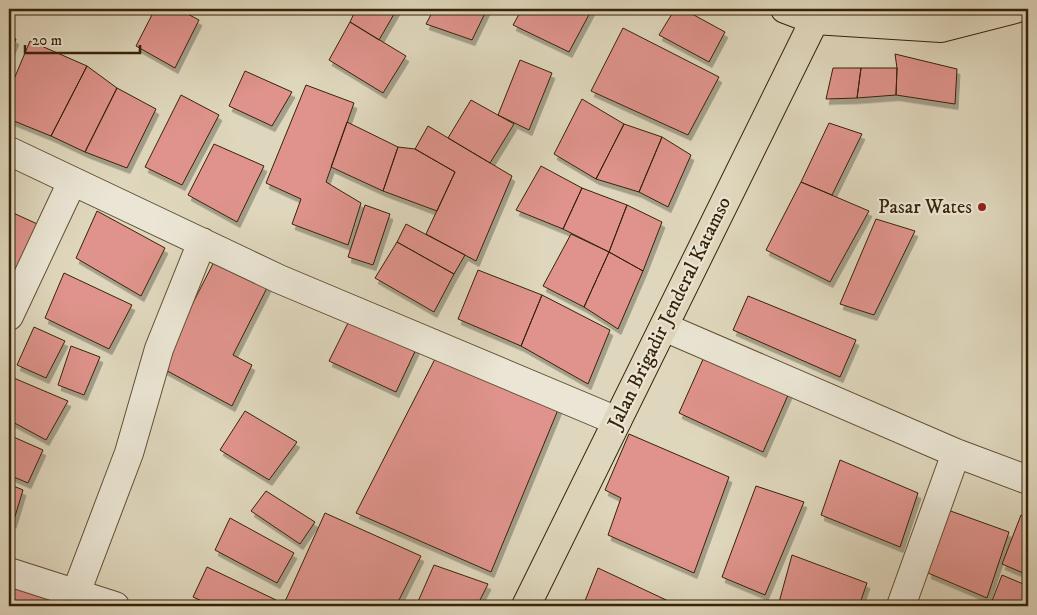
<svg xmlns="http://www.w3.org/2000/svg" width="1037" height="615" viewBox="0 0 1037 615" font-family="'IM FELL DW Pica',serif">
  <defs>
    <filter id="shadow"><feDropShadow dx="3" dy="5.5" stdDeviation="0" flood-color="#0004"/></filter>
  </defs>
  <rect width="100%" height="100%" fill="#dfd7bd"/>
  <filter id="stains"><feTurbulence type="fractalNoise" baseFrequency=".004" numOctaves="4"/><feColorMatrix values="0 0 0 0 .2 0 0 0 0 .09 0 0 0 0 .02 0 0 0 .5 -.17"/></filter>
  <radialGradient id="worn" r=".72"><stop offset=".6" stop-color="#630" stop-opacity="0"/><stop offset="1" stop-color="#630" stop-opacity=".3"/></radialGradient>
  <path fill="#df938c" stroke="#372306" filter="url(#shadow)" d="M155,9H178L199,20L175,68L136,46Z
    M356,9H397L379,40L350,22Z
    M434,9H487L472,40L426,24Z
    M522,9H592L569,52L513,25Z
    M675,9H683L725,32L709,62L659,35Z
    M350,22L406,56L383,93L329,60Z
    M623,28L719,77L688,135L591,91Z
    M9,35L16,39L9,56Z
    M30,41L87,66L51,136L9,119V91Z
    M895,54L957,69L955,104L896,95L897,68Z
    M520,60L552,73L529,130L498,115Z
    M87,66L117,88L85,152L51,136Z
    M833,68H861L857,98L826,99Z
    M861,68H897L896,95L857,98Z
    M245,71L292,92L272,126L229,106Z
    M306,85L354,103L326,182L361,203L348,245L292,224L301,199L266,183Z
    M117,88L156,109L127,168L85,152Z
    M181,95L219,115L182,185L145,167Z
    M582,99L624,124L596,179L554,154Z
    M471,100L514,124L490,163L448,138Z
    M347,122L398,147L383,191L331,167Z
    M829,123L862,134L832,195L801,182Z
    M624,124L662,137L639,192L596,179Z
    M428,126L512,176L476,261L426,234L455,172L415,149Z
    M662,137L691,155L668,207L639,192Z
    M214,144L264,166L237,222L188,195Z
    M398,147L415,149L455,172L437,211L383,191Z
    M541,166L582,188L563,229L516,210Z
    M801,182L869,211L830,282L766,250Z
    M582,188L627,205L609,252L563,229Z
    M365,205L390,214L373,265L348,257Z
    M627,205L662,222L643,271L609,252Z
    M9,211L46,228L18,288L9,283Z
    M97,211L165,248L141,296L76,258Z
    M876,219L915,231L874,315L840,304Z
    M406,224L465,255L454,274L397,242Z
    M571,234L609,252L584,307L543,286Z
    M397,242L454,274L434,312L375,278Z
    M609,252L643,271L618,329L584,307Z
    M217,256L268,286L233,355L252,365L232,406L160,367Z
    M478,270L542,295L521,346L458,319Z
    M64,273L132,305L109,349L45,318Z
    M542,295L610,330L588,384L521,346Z
    M748,296L856,340L840,377L733,330Z
    M353,313L418,345L396,392L329,361Z
    M34,327L65,341L46,378L17,365Z
    M71,346L100,357L84,395L58,385Z
    M436,357L560,405L491,572L356,513Z
    M704,357L789,393L763,452L679,413Z
    M9,376L68,401L46,440L9,420Z
    M245,411L297,442L269,480L220,450Z
    M629,434L729,477L694,573L608,535L621,498L605,490Z
    M9,435L43,450L28,483L9,475Z
    M840,460L918,493L900,547L821,515Z
    M9,484L23,490L13,523L9,521Z
    M756,486L804,502L765,595L722,577Z
    M266,491L315,522L300,544L251,511Z
    M945,509L1009,532L987,598L928,573Z
    M325,513L421,556L396,606H283Z
    M1021,515L1028,517V575L1002,564Z
    M230,518L294,553L277,583L215,550Z
    M792,555L867,583L859,606H778Z
    M434,565L488,584L477,606H416Z
    M207,567L276,600L273,606H213L193,597Z
    M598,568L679,606H583Z
    M1002,575L1028,586V606H990Z
    M18,580L59,602L57,606H9V601Z"/>
  <g fill="none" stroke-linecap="round" stroke-linejoin="round">
    <g stroke="#615034" stroke-width="30">
      <path id="minor" d="M9,151L279,279L617,421
        M9,316L72,182
        M664,327L956,453L1028,480
        M9,572L115,606
        M71,606L129,453L159,349L202,242
        M901,606L956,453"/>
    </g>
    <g stroke="#372306" stroke-width="30">
      <path id="major" d="M785,9L814,20L941,28L1015,9
        M526,606L820,9"/>
    </g>
    <use href="#minor" stroke="#eae5d4" stroke-width="28"/>
    <use href="#major" stroke="#dfd7bd" stroke-width="28"/>
  </g>
  <circle fill="#8f2418" stroke="#eae5d4" stroke-width="2" cx="982" cy="207" r="5"/>
  <g text-anchor="middle" dominant-baseline="central" stroke-width="4.5" stroke-linejoin="round" paint-order="stroke">
    <g font-size="20" fill="#372306" stroke="#eae5d4" text-anchor="end">
      <text x="972" y="207">Pasar Wates</text>
    </g>
    <g font-size="20" fill="#372306" stroke="#eae5d4">
      <text transform="translate(670 313) rotate(-64)">Jalan Brigadir Jenderal Katamso</text>
    </g>
  </g>
  <rect width="1037" height="615" fill="none" stroke="#dfd7bd" stroke-width="30"/>
  <rect x="10" y="10" width="1017" height="595" fill="none" stroke="#372306" stroke-width="2.5"/>
  <rect x="15" y="15" width="1007" height="585" fill="none" stroke="#372306"/>
  <path d="M25 45v8h115v-8" fill="none" stroke="#372306" stroke-width="2.5"/>
  <text x="32" y="45" font-size="15" fill="#372306" stroke="#eae5d4" stroke-width="4" paint-order="stroke">20 m</text>
  <rect width="100%" height="100%" filter="url(#stains)"/>
  <rect width="100%" height="100%" fill="url(#worn)"/>
</svg>
